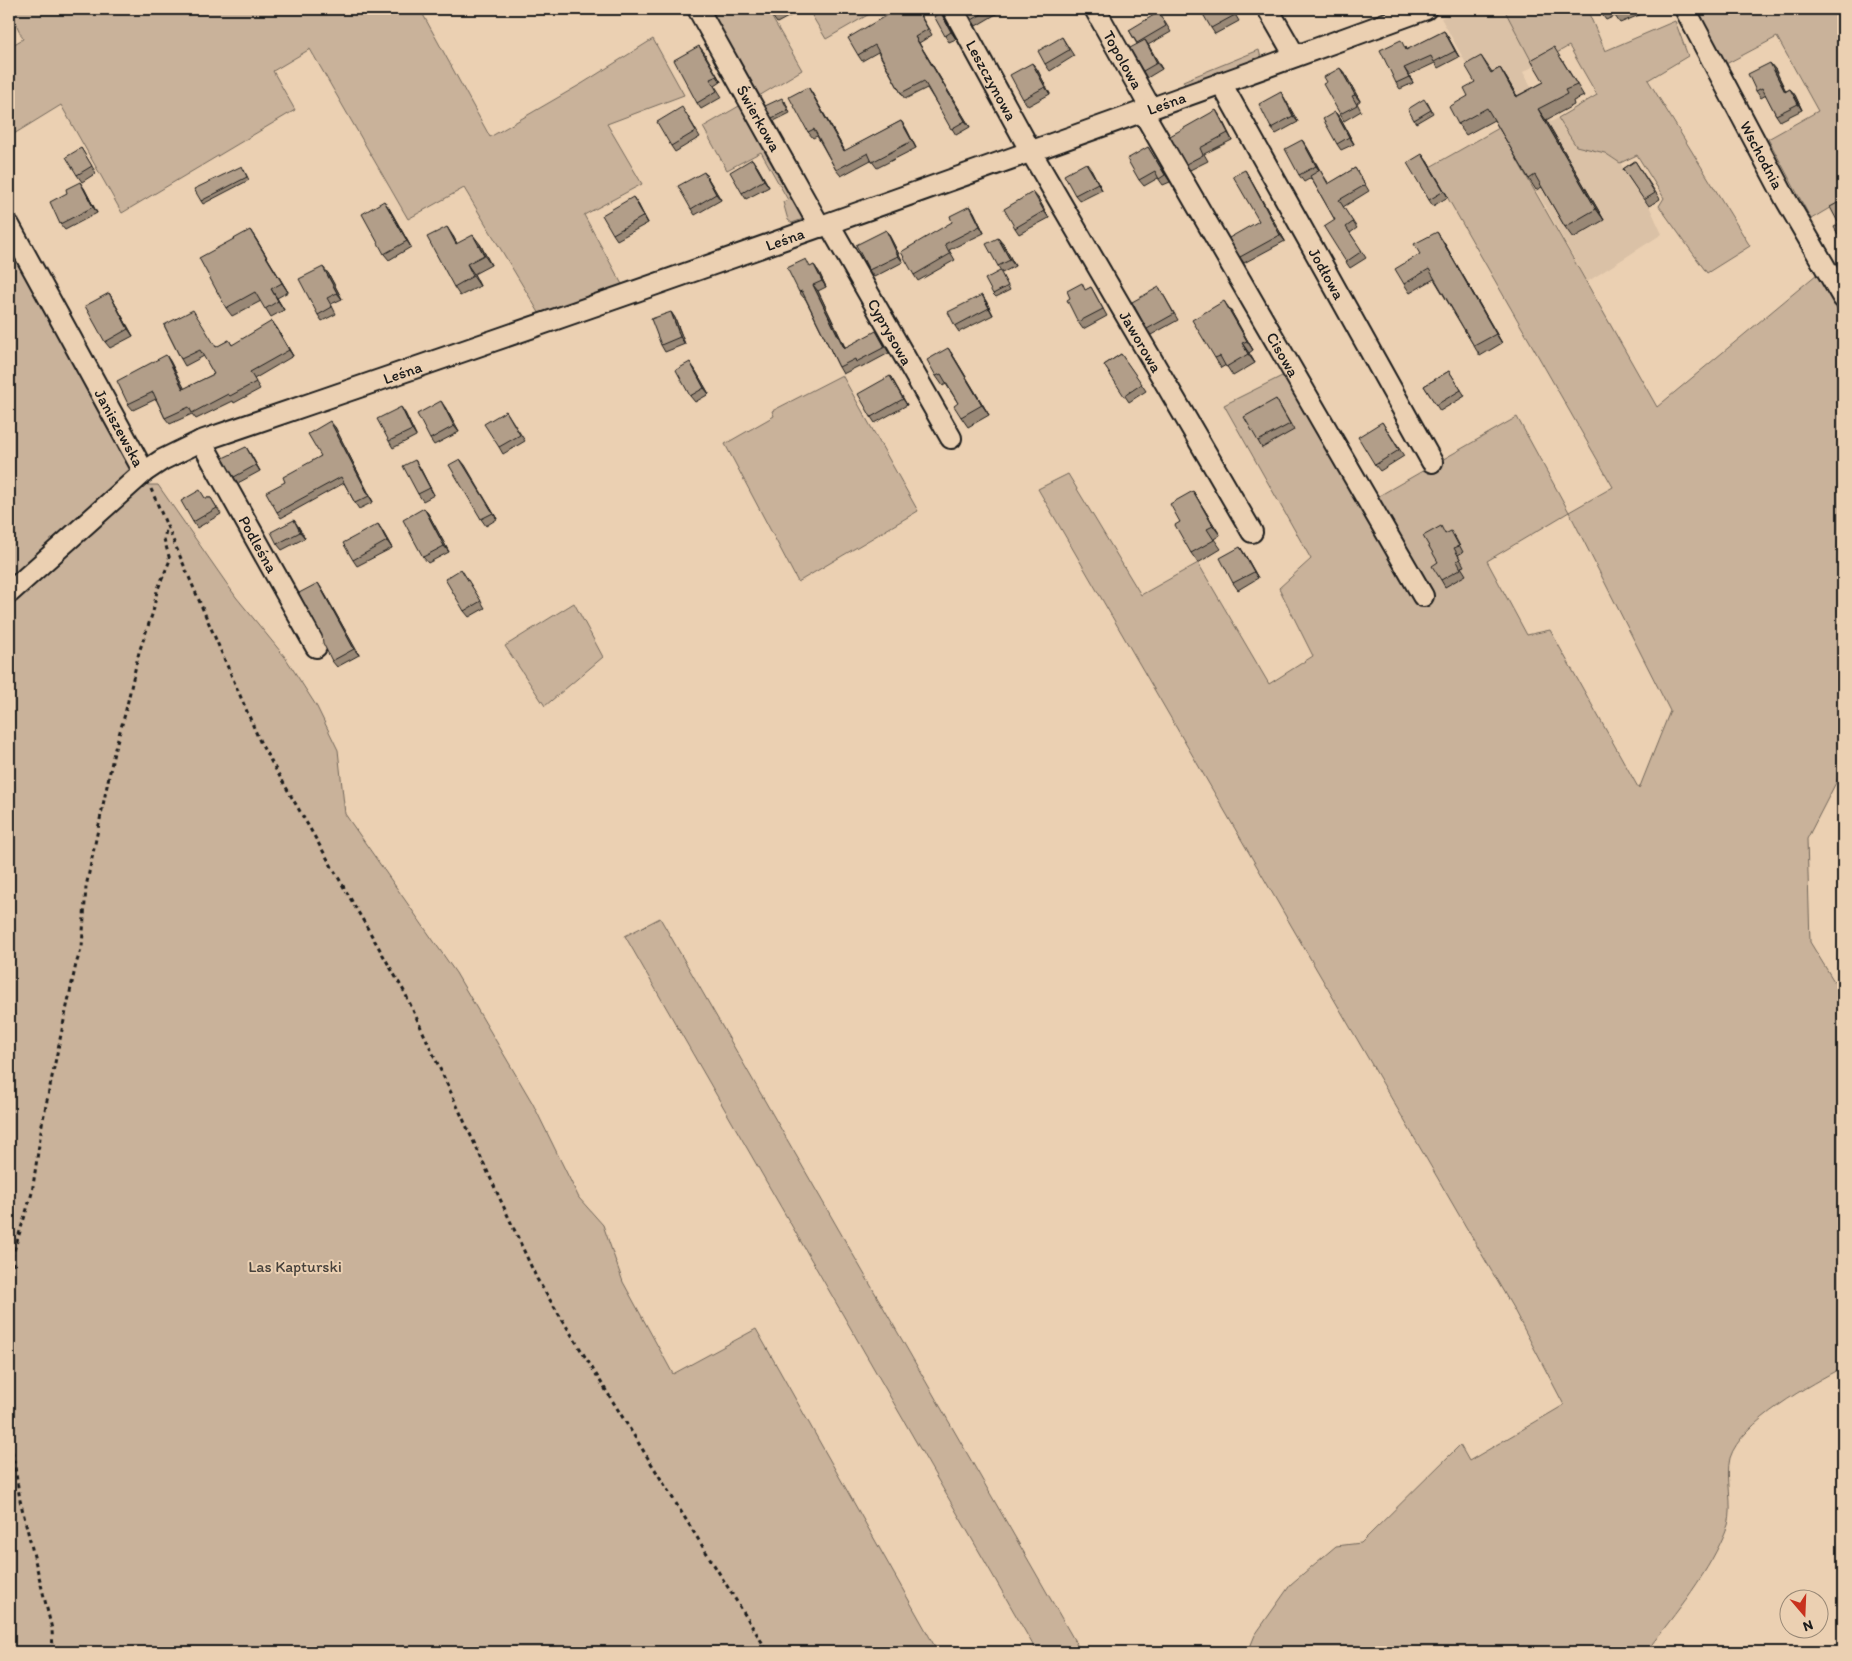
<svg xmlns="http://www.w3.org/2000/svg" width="1852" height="1661" viewBox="0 0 1852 1661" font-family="Itim,sans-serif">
  <rect width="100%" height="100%" fill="#ebd0b2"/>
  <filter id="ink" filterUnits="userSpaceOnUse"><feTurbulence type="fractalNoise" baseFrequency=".02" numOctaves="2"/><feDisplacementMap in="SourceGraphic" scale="10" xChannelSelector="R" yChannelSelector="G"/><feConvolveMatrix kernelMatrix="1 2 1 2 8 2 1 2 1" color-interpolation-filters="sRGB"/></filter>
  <g filter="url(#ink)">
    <path fill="#dac1a6" d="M1466,9H1504L1534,66L1523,72L1551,122L1558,118L1576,146L1605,153L1620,163L1649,206L1662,234L1587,282L1441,18Z"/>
    <path fill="#c9b29a" stroke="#72675b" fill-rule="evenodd" d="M9,9H420L490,137L583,83L653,39L684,95L607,124L642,184L584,215L624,288L541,316L464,188L408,219L310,49L273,71L295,110L122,213L61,105L9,137V47L23,39Z
      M710,9H767L802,70L759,96Z
      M808,9H878L826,39Z
      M1504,9H1587L1605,51L1675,21L1688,56L1648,80L1750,246L1707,273L1659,206L1664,198L1637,155L1620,163L1605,153L1576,146L1558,118L1597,95L1569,46L1534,66Z
      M1695,9H1843V200L1811,219L1768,139L1818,111L1777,37L1726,64Z
      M1259,50L1261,58L1186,86L1183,81Z
      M746,102L811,216L792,223L788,220L783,202L788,200L761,152L727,170L703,127Z
      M1499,128L1657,407L1817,274L1843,316V769L1807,839L1810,942L1843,996V1367C1811,1384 1741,1422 1730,1458C1725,1477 1734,1507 1728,1525C1710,1573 1676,1612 1646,1652H1248L1255,1635L1291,1584L1336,1546L1361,1543L1460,1445L1469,1461L1564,1405L1513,1308L1038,489L1068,474L1141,595L1198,563L1269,684L1313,656L1279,588L1311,559L1224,405L1284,375L1363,505L1517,417L1569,512L1613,487L1430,167ZM1569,512L1670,711L1639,789L1550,630L1527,635L1487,561Z
      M9,246L121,449L148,485H158L236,597L285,657L317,707L338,750L345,814L456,973L533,1104L579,1198L603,1225L623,1282L673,1374L756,1329L938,1652H9Z
      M842,375L918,511L798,582L725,444L774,416L772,411Z
      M574,603L603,657L545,706L505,646Z
      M660,918L1081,1652H1037L625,936Z"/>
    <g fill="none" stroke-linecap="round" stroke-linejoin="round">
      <g stroke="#1c1c1c" stroke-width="24">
        <g id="minor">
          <path id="s1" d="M698,9L820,227"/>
          <path id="s2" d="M953,9L1031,152L1252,532"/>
          <path id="s3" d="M1095,9L1151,109"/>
          <path d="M1268,9L1295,56"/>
          <path id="s4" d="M1685,9L1785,198L1843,298"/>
          <path id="s5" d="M1221,83L1432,462"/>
          <path id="s6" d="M1143,112L1423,596"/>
          <path id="s7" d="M829,224L951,438"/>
          <path id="s8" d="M9,225L144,472"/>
          <path id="s9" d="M201,441L316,647"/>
          <path id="s10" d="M9,593L144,472L162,460L201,441C611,302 1019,157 1426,9"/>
        </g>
      </g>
      <path stroke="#1c1c1c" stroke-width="3" stroke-dasharray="4 4" stroke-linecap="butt" d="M151,489L261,744L405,993L537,1279L768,1652
        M9,1271L14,1268L12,1257L32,1193L42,1124L76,964L82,947L86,887L114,752L125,714L139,652L153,612L157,591L170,560L164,539L167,526
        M9,1428L20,1500L52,1629L53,1652"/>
      <use href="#minor" stroke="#ebd0b2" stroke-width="20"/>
    </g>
    <path fill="#998876" stroke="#1c1c1c" d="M767,9H803L777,23Z
      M917,9L932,35L919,43L970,127L956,135L927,88L905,99L901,93L878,52L862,61L858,55Z
      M965,9H1002L1003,10L976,26Z
      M1232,9L1239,21L1215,34L1211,28Z
      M1598,9H1648L1649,11L1620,23L1615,16L1606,20Z
      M945,19L956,39L949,42L945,36Z
      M1163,19L1171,32L1148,45L1162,69L1147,78L1143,71L1137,44L1129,30Z
      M1444,31L1448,37L1459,57L1438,68L1435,63L1409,75L1413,83L1400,89L1396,83L1406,46L1407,50Z
      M1062,37L1074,56L1050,71L1045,64Z
      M699,46L721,82L715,86L722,97L701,109L697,103Z
      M1481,56L1492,72L1500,68L1507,79L1517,96L1544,82L1561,58L1584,96L1573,101L1574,105L1546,120L1604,220L1573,238L1565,227L1542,187L1536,190L1529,179L1494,120L1466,135L1458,124L1468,96L1475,82Z
      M1032,63L1037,69L1050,94L1028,106L1023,99Z
      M1340,68L1345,74L1360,101L1357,103L1361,111L1344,121L1340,114L1327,82Z
      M1775,69L1786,91L1790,89L1795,95L1802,110L1780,121L1776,115L1766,95L1761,98L1756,91Z
      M808,87L812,93L845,151L901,121L906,128L916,148L877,168L871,160L841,176L836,170L817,136L813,138L808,132Z
      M1281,92L1285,99L1298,122L1276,134L1271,128Z
      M785,101L790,113L774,121L772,118Z
      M1427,102L1433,113L1416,123L1414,120Z
      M1335,112L1340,118L1354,144L1341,150L1337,144Z
      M686,113L700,137L675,152L671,146Z
      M1220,116L1232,140L1204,154L1208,161L1190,170L1186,164Z
      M1302,140L1307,147L1320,170L1329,184L1355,168L1369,191L1343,207L1357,228L1350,233L1366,258L1350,268L1346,262L1335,220L1311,178L1304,182L1299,175Z
      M1148,147L1170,182L1163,185L1158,178L1144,186L1139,180Z
      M81,148L96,173L82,182L77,175Z
      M1427,161L1448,197L1433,206L1429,200Z
      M1635,161L1660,199L1649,206L1623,169Z
      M757,166L769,187L746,199L742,193Z
      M1091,169L1102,190L1080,201L1075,195Z
      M244,170L249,180L203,204L201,201Z
      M704,172L721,200L695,215L691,209Z
      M1249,177L1285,241L1244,263L1240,257L1259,221Z
      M84,188L97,213L65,230L60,224L67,193Z
      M1038,198L1049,218L1019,234L1015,228Z
      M638,204L648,223L617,240L613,234Z
      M970,206L974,212L984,233L949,250L955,260L918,281L914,275L952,222Z
      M389,208L411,247L389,260L384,254Z
      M250,230L256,239L288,292L277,298L284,310L271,317L261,301L232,316L226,308Z
      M886,230L890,237L903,262L874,277L869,270Z
      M453,236L457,244H480L491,265L474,274L480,286L460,296L454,287Z
      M1443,241L1502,343L1480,356L1474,346L1434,279L1410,293L1404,284Z
      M1003,244L1015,266L1002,273L998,266Z
      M814,265L819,272L826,287L818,291L845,347L880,338L889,353L861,368L859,366L843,374L839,367L805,298H804L799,292L811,267Z
      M328,273L342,299L331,304L336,314L322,321L318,315Z
      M1002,275L1010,290L996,297L993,294Z
      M1091,287L1095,294L1107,316L1083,329L1078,322L1086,290Z
      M1159,287L1178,320L1151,335L1147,329Z
      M109,293L113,300L133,336L110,348L105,342Z
      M982,295L986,301L993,315L959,332L955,326Z
      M1231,311L1253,350L1249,353L1255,363L1233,376L1226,365L1221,368L1215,358Z
      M671,312L675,318L685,344L665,352L661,345Z
      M164,325L217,347L229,340L232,345L277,328L293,356L254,379L260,389L234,403L233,401L196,419L192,414L170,424L165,418L156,399L133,410L128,404L166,355L170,361L184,389L214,374L204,356L185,366L181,359Z
      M948,348L954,357L989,415L968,427L961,417L958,403L946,384L943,386L936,376Z
      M1121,354L1146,391L1129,402L1104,365Z
      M694,368L709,394L695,402L690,396Z
      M1449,371L1465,396L1440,411L1424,386Z
      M890,376L907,405L875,423L871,417Z
      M1276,399L1294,430L1262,448L1258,441Z
      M445,407L459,432L434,445L430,439Z
      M506,411L525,441L503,454L499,447Z
      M405,413L416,436L393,448L389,441Z
      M1382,422L1404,456L1380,471L1375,465Z
      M335,427L373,502L359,509L355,503L344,483L281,518L277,512L285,482L321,456Z
      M250,453L260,471L238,483L234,477Z
      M460,459L497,519L486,526L481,519Z
      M419,466L434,495L423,501L418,494Z
      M1193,491L1199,501L1220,535L1214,539L1221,549L1198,563L1191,553L1180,522Z
      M206,498H211L221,514L197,528L193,522Z
      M424,508L429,515L449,552L428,563L423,557Z
      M378,524L392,548L357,566L353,560Z
      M298,526L305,538L282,550L277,544Z
      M1446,533L1455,537L1463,552L1458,555L1464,566L1461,567L1466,575L1445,587L1441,580L1438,562Z
      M1240,547L1244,553L1258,578L1238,590L1233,583Z
      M461,569L485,608L469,617L464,611Z
      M322,589L359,655L337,667L332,661Z"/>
    <path fill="#7d6f60" stroke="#1c1c1c" d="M941,13L945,19L956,39L951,32Z
      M1444,31L1448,37L1459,57L1455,51Z
      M915,37L919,43L970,127L965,121Z
      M1145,40L1149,46L1162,69L1157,63Z
      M699,46L704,52L721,82L717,76Z
      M1032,63L1037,69L1050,94L1045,87Z
      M1770,63L1775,69L1789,98L1785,92Z
      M1340,68L1345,74L1360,101L1355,95Z
      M1404,68L1409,75L1413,83L1409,77Z
      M1500,68L1507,79L1524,108L1516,97Z
      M808,87L812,93L849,158L844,151Z
      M1790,89L1795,95L1802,110L1798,104Z
      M1281,92L1285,99L1298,122L1293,116Z
      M1538,109L1546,120L1604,220L1596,209Z
      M1216,110L1220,116L1232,140L1228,133Z
      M1335,112L1340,118L1354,144L1349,137Z
      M901,121L906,128L916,148L912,141Z
      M1302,140L1307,147L1321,173L1316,166Z
      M1422,154L1427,161L1448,197L1444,191Z
      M752,159L757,166L769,187L764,180Z
      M1086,163L1091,169L1102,190L1098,183Z
      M1245,170L1249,177L1285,241L1280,235Z
      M704,172L708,178L721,200L716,194Z
      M80,182L84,188L97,213L93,207Z
      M1033,192L1038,198L1049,218L1044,211Z
      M633,197L638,204L648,223L644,216Z
      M384,201L389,208L411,247L407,241Z
      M970,206L974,212L984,233L980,226Z
      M447,227L453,236L463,254L456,244Z
      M250,230L256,239L288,292L282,283Z
      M886,230L890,237L903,262L898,256Z
      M1437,232L1443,241L1502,343L1496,334Z
      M473,235L480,244L491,265L484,255Z
      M998,238L1003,244L1015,266L1010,260Z
      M467,264L474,274L480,286L473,276Z
      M814,265L819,272L826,287L822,281Z
      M323,267L328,273L342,299L337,293Z
      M813,285L818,291L848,354L844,348Z
      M271,289L277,298L284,310L278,301Z
      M109,293L113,300L133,336L128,329Z
      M982,295L986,301L993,315L989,308Z
      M1224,301L1231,311L1253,350L1247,341Z
      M671,312L675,318L685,344L680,337Z
      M272,321L277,328L293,356L289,350Z
      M1242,343L1249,353L1255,363L1248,354Z
      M948,348L954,357L989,415L982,405Z
      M166,355L170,361L188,395L183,389Z
      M690,362L694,368L709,394L704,388Z
      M890,376L894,382L907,405L903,399Z
      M441,401L445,407L459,432L454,426Z
      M401,407L405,413L416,436L412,430Z
      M330,421L335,427L373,502L369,496Z
      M246,447L250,453L260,471L256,465Z
      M460,459L465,465L497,519L493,513Z
      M415,460L419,466L434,495L430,488Z
      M1193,491L1199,501L1220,535L1213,526Z
      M424,508L429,515L449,552L444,546Z
      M294,520L298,526L305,538L300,532Z
      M378,524L382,530L392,548L387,541Z
      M1240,547L1244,553L1258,578L1254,572Z
      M318,583L322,589L359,655L354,649Z"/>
    <path fill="#b29e89" stroke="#1c1c1c" d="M767,9H787L772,17Z
      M890,9H916L928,29L915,37L965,121L951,129L924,81L901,93L875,45L858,55L848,38L892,12Z
      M965,9H990L972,20Z
      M1200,9H1231L1235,15L1211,28Z
      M1612,9H1626L1614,14Z
      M1159,12L1166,26L1137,43L1129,30Z
      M941,13L951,32L945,36L934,16Z
      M1444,31L1455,51L1434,62L1431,56L1404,68L1409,77L1396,83L1380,50L1401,40L1406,50Z
      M1062,37L1069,50L1045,64L1038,51Z
      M1145,40L1157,63L1143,71L1130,48Z
      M699,46L717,76L710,79L717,91L697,103L674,60Z
      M1554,47L1577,85L1565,90L1567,94L1538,109L1596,209L1565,227L1535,175L1529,179L1487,108L1458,124L1449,107L1468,96L1464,88L1475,82L1465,65L1481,56L1491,73L1500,68L1516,97L1544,82L1531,60Z
      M1032,63L1045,87L1023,99L1010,75Z
      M1770,63L1785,92L1790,89L1798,104L1776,115L1762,88L1756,91L1748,74Z
      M1340,68L1355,95L1352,96L1357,105L1340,114L1323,84L1327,82L1324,77Z
      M808,87L844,151L901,121L912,141L872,162L868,153L836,170L814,129L808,132L789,97Z
      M1281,92L1293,116L1271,128L1259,104Z
      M782,98L788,110L772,118L765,106Z
      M1424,99L1431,110L1414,120L1408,109Z
      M682,107L696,131L671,146L657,122Z
      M1216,110L1228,133L1200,148L1203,155L1186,164L1170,136Z
      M1335,112L1349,137L1337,144L1323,119Z
      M1302,140L1316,166L1299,175L1285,149Z
      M1148,147L1165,175L1159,179L1155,171L1139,180L1127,159Z
      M81,148L92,166L77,175L66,157Z
      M1422,154L1444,191L1429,200L1407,163Z
      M752,159L764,180L742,193L730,172Z
      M1635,161L1655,193L1644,200L1623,169Z
      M1086,163L1098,183L1075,195L1064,175Z
      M242,166L247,177L201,201L194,189Z
      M1355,168L1365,185L1339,200L1353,222L1346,227L1362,251L1346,262L1324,227L1335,220L1310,176L1320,170L1328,184Z
      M1245,170L1280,235L1240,257L1229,238L1259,221L1233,176Z
      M704,172L716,194L691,209L678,186Z
      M80,182L93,207L60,224L50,202L67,193L66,189Z
      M1033,192L1044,211L1015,228L1004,209Z
      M633,197L644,216L613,234L602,215Z
      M1843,200V244L1834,227L1839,224L1830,207Z
      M384,201L407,241L384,254L362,214Z
      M970,206L980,226L945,244L950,254L914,275L901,252L952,222L950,216Z
      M447,227L456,244L473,235L484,255L467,264L473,276L454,287L427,237Z
      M250,230L282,283L271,289L278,301L265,309L255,292L226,308L199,258Z
      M886,230L898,256L869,270L856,245Z
      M1437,232L1496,334L1474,346L1429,269L1404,284L1395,269L1420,254L1414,244Z
      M998,238L1010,260L998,266L986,244Z
      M806,259L810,267L814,265L822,281L813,285L844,348L876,331L885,347L856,362L855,359L839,367L802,291L799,292L787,268Z
      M323,267L337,293L327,298L332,307L318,315L299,279Z
      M1000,271L1008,286L993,294L985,279Z
      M1082,283L1085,290L1091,287L1103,309L1078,322L1067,300L1070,298L1067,291Z
      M1159,287L1174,314L1147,329L1132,302Z
      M109,293L128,329L105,342L85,306Z
      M982,295L989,308L955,326L948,312Z
      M1224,301L1247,341L1242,343L1248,354L1226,367L1220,356L1215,358L1192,320Z
      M193,310L216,347L229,340L232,345L272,321L289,350L250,372L256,382L230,396L228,394L192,413L189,407L165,418L153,392L128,404L117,381L166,355L183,389L214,374L200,350L181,359L164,325Z
      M671,312L680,337L661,345L651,319Z
      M948,348L982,405L961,417L954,406L958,403L941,374L936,376L927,360Z
      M1121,354L1142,384L1124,396L1104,365Z
      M690,362L704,388L690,396L676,370Z
      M1449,371L1461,390L1436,405L1424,386Z
      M890,376L903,399L871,417L858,394Z
      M1276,399L1290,424L1258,441L1244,417Z
      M441,401L454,426L430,439L417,414Z
      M401,407L412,430L389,441L377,419Z
      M506,411L520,435L499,447L484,424Z
      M330,421L369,496L355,503L341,477L277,512L266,492L285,482L283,477L321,456L308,434Z
      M1382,422L1399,450L1375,465L1358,437Z
      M246,447L256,465L234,477L223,458Z
      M460,459L493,513L481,519L449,465Z
      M415,460L430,488L418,494L403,466Z
      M200,490L205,498H211L217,508L193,522L181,501Z
      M1193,491L1213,526L1207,529L1214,540L1191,553L1175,525L1180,522L1170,504Z
      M424,508L444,546L423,557L403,520Z
      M294,520L300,532L277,544L271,532Z
      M378,524L387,541L353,560L343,543Z
      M1441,526L1445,534L1451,531L1459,546L1454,548L1460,559L1457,561L1461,569L1441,580L1432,566L1438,562L1423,536Z
      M1240,547L1254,572L1233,583L1220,558Z
      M461,569L481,601L464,611L445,579Z
      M318,583L354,649L332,661L323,643L322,635L299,593Z"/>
  </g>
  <g text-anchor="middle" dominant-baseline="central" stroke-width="4" stroke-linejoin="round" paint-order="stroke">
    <g font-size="16" fill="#1c1c1c" stroke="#ebd0b2">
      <text stroke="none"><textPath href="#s3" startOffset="58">Topolowa</textPath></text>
      <text stroke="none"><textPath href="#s2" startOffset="81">Leszczynowa</textPath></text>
      <text stroke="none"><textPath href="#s10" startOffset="1269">Leśna</textPath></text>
      <text stroke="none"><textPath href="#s1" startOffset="125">Świerkowa</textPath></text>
      <text stroke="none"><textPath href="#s4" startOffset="165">Wschodnia</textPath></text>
      <text stroke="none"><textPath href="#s10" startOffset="864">Leśna</textPath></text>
      <text stroke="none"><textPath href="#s5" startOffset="218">Jodłowa</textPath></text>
      <text stroke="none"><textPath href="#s7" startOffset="124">Cyprysowa</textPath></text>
      <text stroke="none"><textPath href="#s2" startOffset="382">Jaworowa</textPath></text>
      <text stroke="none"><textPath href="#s6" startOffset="280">Cisowa</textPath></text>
      <text stroke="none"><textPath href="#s10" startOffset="459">Leśna</textPath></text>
      <text stroke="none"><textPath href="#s8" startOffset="231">Janiszewska</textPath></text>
      <text stroke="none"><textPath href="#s9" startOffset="118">Podleśna</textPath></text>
    </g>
    <g font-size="16" fill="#47423c" stroke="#ebd0b2">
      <text x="295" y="1266">Las Kapturski</text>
    </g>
  </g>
  <rect width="1852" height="1661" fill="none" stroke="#ebd0b2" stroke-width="30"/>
  <rect x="15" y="15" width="1822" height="1631" fill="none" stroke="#1c1c1c" stroke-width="2" filter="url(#ink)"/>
  <g transform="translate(1804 1614) rotate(161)"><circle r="24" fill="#ebd0b2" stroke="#988876"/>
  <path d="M0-4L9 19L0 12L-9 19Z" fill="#c8321e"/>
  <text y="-8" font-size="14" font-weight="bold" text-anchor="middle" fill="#1c1c1c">N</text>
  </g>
</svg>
